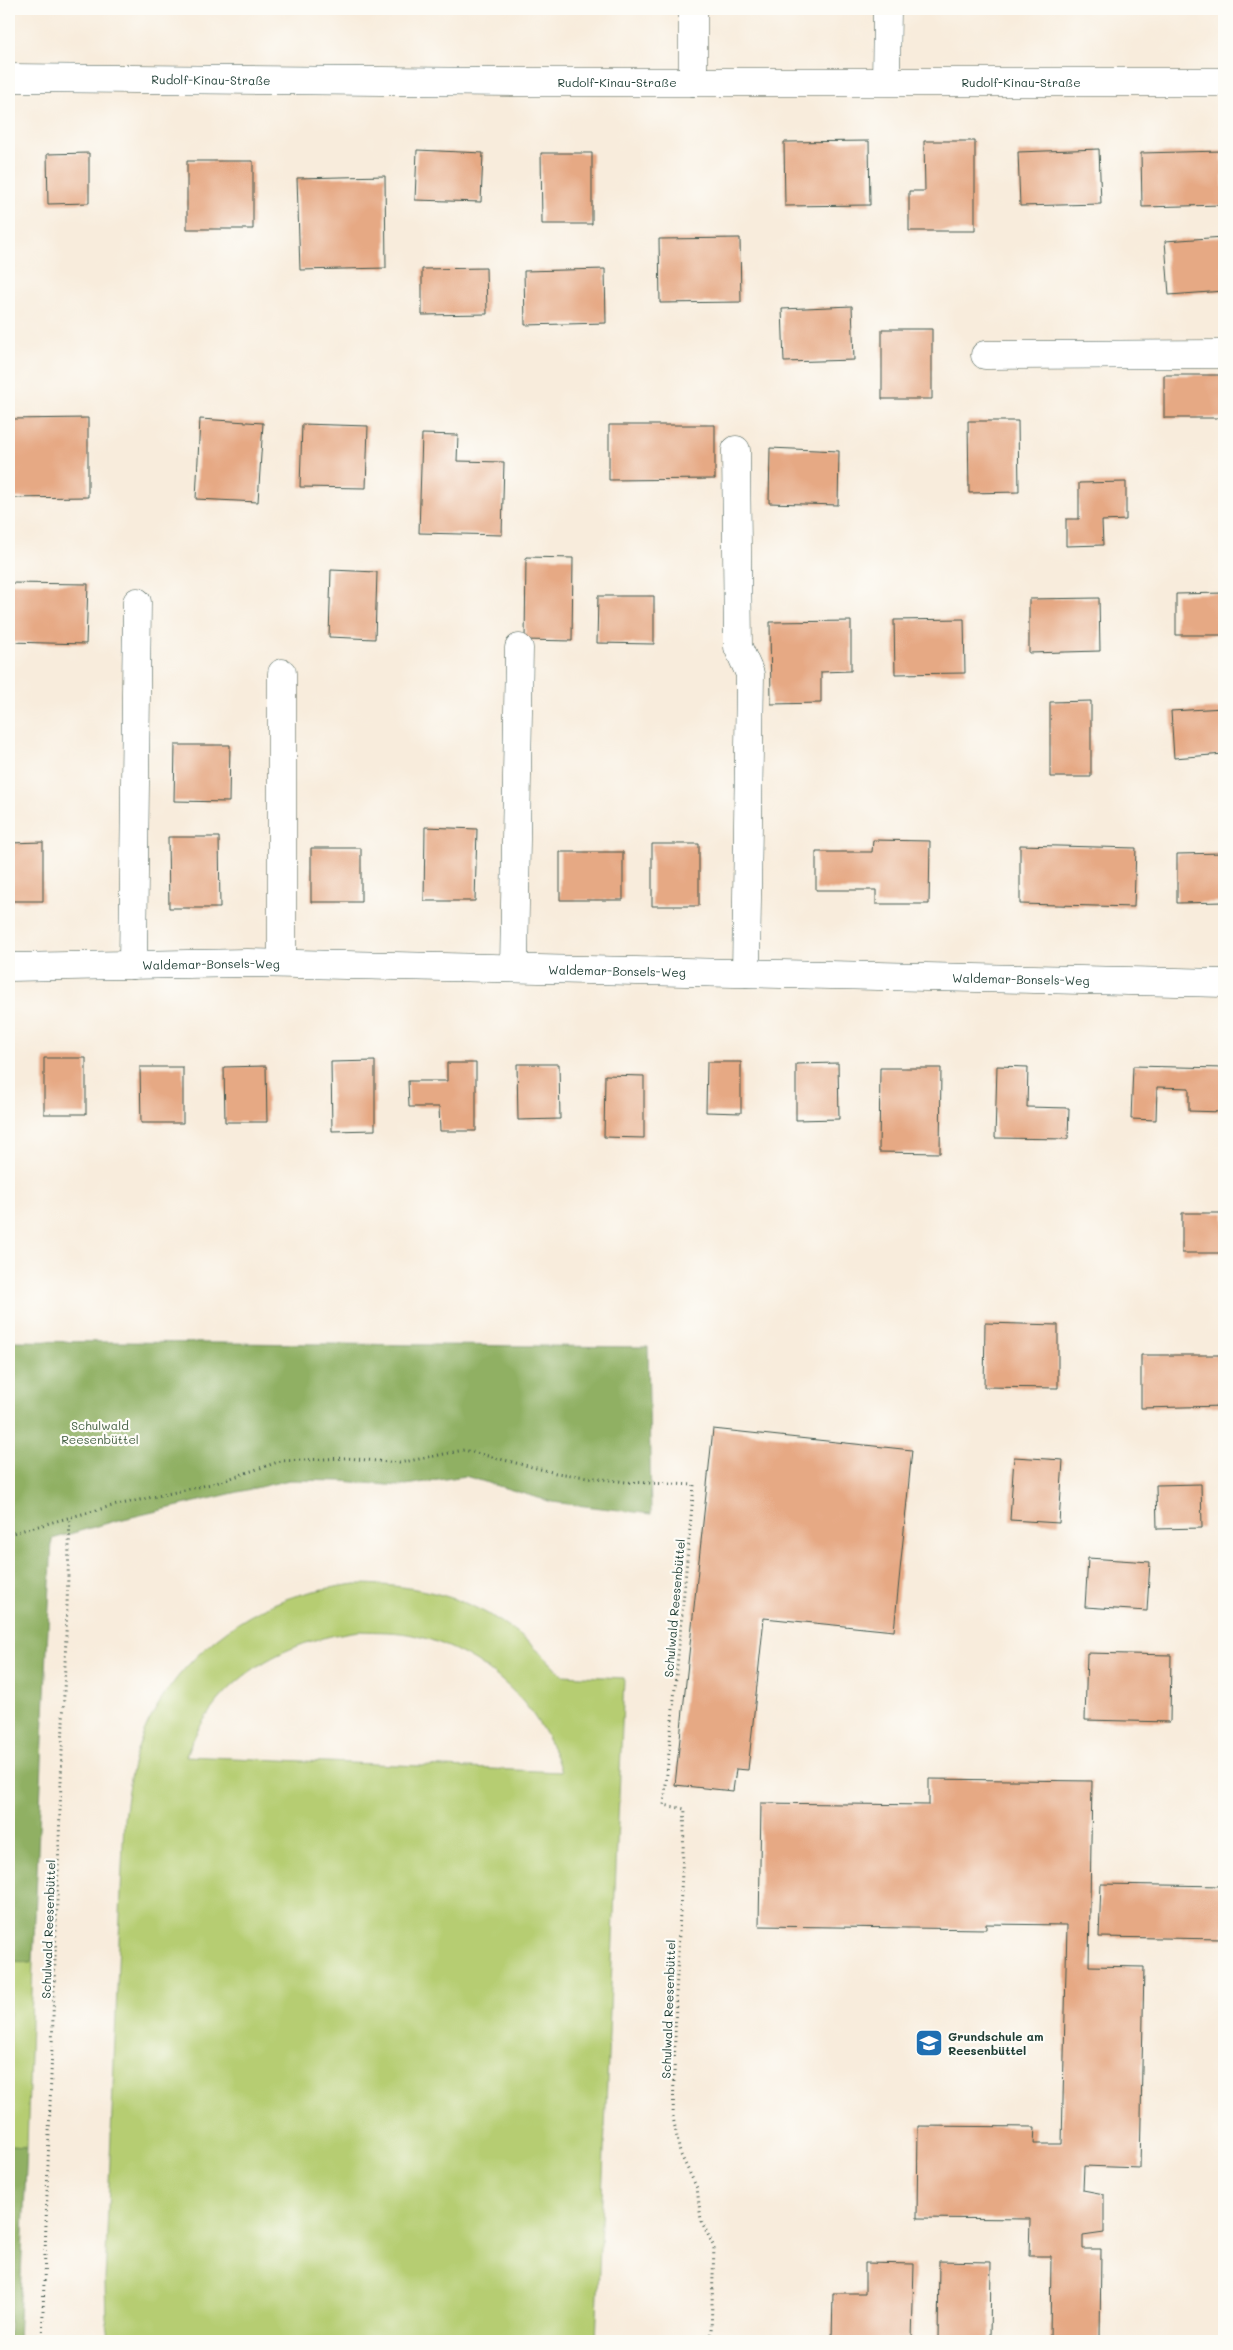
<svg xmlns="http://www.w3.org/2000/svg" width="1233" height="2350" viewBox="0 0 1233 2350" font-family="Mali,sans-serif">
  <rect width="100%" height="100%" fill="#fdfcf7"/>
  <filter id="ink" filterUnits="userSpaceOnUse"><feTurbulence type="fractalNoise" baseFrequency=".02" numOctaves="2"/><feDisplacementMap in="SourceGraphic" scale="10" xChannelSelector="R" yChannelSelector="G"/><feConvolveMatrix kernelMatrix="1 2 1 2 8 2 1 2 1" color-interpolation-filters="sRGB"/></filter>
  <filter id="wash" filterUnits="userSpaceOnUse"><feTurbulence type="fractalNoise" baseFrequency=".0096" numOctaves="4" result="noise"/><feDisplacementMap in="SourceGraphic" scale="20" xChannelSelector="R" yChannelSelector="G"/><feGaussianBlur stdDeviation="1.12" result="paint"/><feColorMatrix in="noise" values="0 0 0 0 0 0 0 0 0 0 0 0 0 0 0 0 0 1.4 0 .05"/><feComposite in="paint" operator="in"/></filter>
  <g filter="url(#wash)">
    <rect width="100%" height="100%" fill="#f8ecdc"/>
    <path fill="#b6cd72" stroke="#6a8553" fill-rule="evenodd" d="M356,1584C445,1585 502,1609 562,1675L624,1678L596,2341H110L106,2318L105,2282L124,1819C127,1795 130,1771 138,1748C161,1680 219,1624 286,1599C309,1591 332,1587 356,1584ZM359,1631C378,1632 398,1631 417,1636C484,1653 542,1705 561,1772L186,1756C215,1679 282,1641 359,1631Z
      M9,1961L33,1962L27,2147L9,2146Z"/>
    <path fill="#90b064" stroke="#58764c" d="M9,1341L648,1347L651,1514L552,1502L465,1476L399,1486L342,1481L289,1480L115,1521L52,1539L33,1962L9,1961Z
      M9,2146L27,2147L18,2341H9Z"/>
    <g id="blocks">
      <path fill="#e6a984" d="M869,141L870,205L785,206L784,142Z
        M924,141H975V231H909V191H925Z
        M1099,149L1101,204L1020,206L1018,152Z
        M417,150L483,153L481,202L415,200Z
        M1222,151L1223,205L1142,207L1141,153Z
        M89,153V203L48,204L47,154Z
        M541,153H592V224H542Z
        M187,161H253V229H187Z
        M385,176L386,268L300,270L297,178Z
        M1224,237V291L1169,295L1165,241Z
        M740,238L741,302L660,303L659,239Z
        M486,268L487,314L422,315V269Z
        M605,269L606,323L525,325L524,271Z
        M852,306L854,360L784,362L782,309Z
        M882,329H932V399H882Z
        M1164,375H1224V418H1164Z
        M88,418V497L9,498V419Z
        M200,419L263,423L258,502L196,499Z
        M968,421H1018L1019,492L969,493Z
        M302,424L368,426L366,488L300,487Z
        M609,425H715V479L609,480Z
        M422,434L458,435L457,461L504,462L502,535L419,533Z
        M770,448L839,451L838,505L769,503Z
        M1126,482V520L1102,521L1103,545L1066,546V519H1079V483Z
        M526,557L573,558L572,641L525,640Z
        M331,570L377,572L375,639L329,637Z
        M9,583L88,584L86,644L9,642Z
        M1224,593V635H1176V594Z
        M598,596H654V644L597,643Z
        M1099,598L1100,651L1029,653V599Z
        M964,619L965,673L895,674L894,620Z
        M851,621V671L821,672V703L771,704L770,622Z
        M1091,701V777H1050V702Z
        M1224,708V754L1174,758L1171,711Z
        M175,745H230L229,802L174,801Z
        M425,827L477,829L475,901H424Z
        M168,837H219L220,908H169Z
        M873,840L930,841L929,904H876V890H816V852H872Z
        M43,842V901H9V843Z
        M652,844H699V906H652Z
        M1020,845L1136,848L1134,907L1020,904Z
        M311,848H361V902H311Z
        M560,852H623V900H560Z
        M1224,853V902L1177,903V854Z
        M44,1058H86V1114H44Z
        M375,1061V1130L332,1131L331,1062Z
        M707,1062H741V1113L706,1112Z
        M447,1063H476V1131H440L439,1107H409L408,1081H447Z
        M838,1063L839,1119L796,1120V1064Z
        M517,1064H559L560,1119L518,1120Z
        M266,1066L267,1122H225L224,1067Z
        M997,1066L1028,1067L1027,1107L1069,1108L1068,1139L995,1138Z
        M1133,1066L1224,1068V1112L1189,1111V1088L1157,1087L1156,1120L1131,1119Z
        M140,1067H183V1123H141Z
        M880,1068H941L940,1153L879,1152Z
        M605,1075L644,1076V1138L604,1137Z
        M1182,1213H1224V1253H1182Z
        M985,1323L1058,1325V1388L984,1387Z
        M1141,1355H1224V1406L1141,1408Z
        M713,1429L912,1450L894,1631L764,1618L748,1770L736,1769L733,1791L675,1785Z
        M1014,1457L1063,1460L1059,1523L1010,1520Z
        M1201,1484L1202,1528L1157,1529L1156,1485Z
        M1088,1558L1150,1562L1147,1611L1085,1607Z
        M1087,1653L1171,1655L1170,1722L1085,1720Z
        M929,1779L1092,1781L1089,1966L1144,1967L1140,2168L1084,2166L1083,2190L1104,2194V2233L1083,2236V2249H1101L1100,2341H1050L1051,2256H1029L1030,2219L917,2218L918,2126L1035,2127L1034,2144H1062L1067,1925L986,1924V1929L759,1926L761,1803L929,1805Z
        M1101,1884L1224,1886V1939L1099,1937Z
        M939,2261L991,2262L990,2341H938Z
        M865,2263L914,2264L912,2341H832L833,2293H865Z"/>
    </g>
  </g>
  <g filter="url(#ink)">
    <use href="#blocks" fill-opacity="0" stroke="#40574d" stroke-width="1"/>
    <g fill="none" stroke-linecap="round" stroke-linejoin="round">
      <g stroke="#40574d" stroke-width="29">
        <g id="minor">
          <path id="s1" d="M9,78L516,82H1224"/>
          <path d="M886,81L887,9"/>
          <path d="M693,82V9"/>
          <path d="M985,355L1224,354"/>
          <path d="M736,450L738,647L750,674L746,973"/>
          <path d="M282,963V673"/>
          <path d="M133,965L137,602"/>
          <path id="s2" d="M9,967L247,963L1224,983"/>
          <path d="M514,968L519,648"/>
        </g>
      </g>
      <path stroke="#40574d" stroke-width="3" stroke-dasharray="1 4" stroke-linecap="butt" d="M9,1534L108,1507L216,1483L281,1461L346,1458L399,1463L464,1450L556,1473L626,1482L694,1485L664,1805L685,1809L676,1996L673,2117L680,2153L697,2188L701,2220L714,2247L711,2332L708,2341
        M42,2341L70,1517"/>
      <use href="#minor" stroke="#fff" stroke-width="28"/>
    </g>
  </g>
  <defs>
    <g id="school-square" transform="scale(1.4375)"><rect x="-9" y="-9" width="18" height="18" rx="4" fill="#1f6fb2" stroke="#fdfcf7"/><path d="M0-5L7-2L0 1L-7-2ZM-4 1L0 2.5L4 1V4Q0 6-4 4Z" fill="#fff"/></g>
  </defs>
  <g fill-rule="evenodd">
    <use href="#school-square" x="929" y="2043"/>
  </g>
  <g text-anchor="middle" dominant-baseline="central" stroke-width="4.5" stroke-linejoin="round" paint-order="stroke">
    <g font-size="12" fill="#1f3d34" stroke="#fdfcf7">
      <text stroke="none"><textPath href="#s1" startOffset="202">Rudolf-Kinau-Straße</textPath></text>
      <text stroke="none"><textPath href="#s1" startOffset="1012">Rudolf-Kinau-Straße</textPath></text>
      <text stroke="none"><textPath href="#s1" startOffset="608">Rudolf-Kinau-Straße</textPath></text>
      <text stroke="none"><textPath href="#s2" startOffset="202">Waldemar-Bonsels-Weg</textPath></text>
      <text stroke="none"><textPath href="#s2" startOffset="608">Waldemar-Bonsels-Weg</textPath></text>
      <text stroke="none"><textPath href="#s2" startOffset="1012">Waldemar-Bonsels-Weg</textPath></text>
      <text transform="translate(674 1608) rotate(-85)">Schulwald Reesenbüttel</text>
      <text transform="translate(48 1929) rotate(-88)">Schulwald Reesenbüttel</text>
      <text transform="translate(668 2009) rotate(-88)">Schulwald Reesenbüttel</text>
    </g>
    <g font-size="12" fill="#456144" stroke="#fdfcf7">
      <text x="100" y="1425">Schulwald<tspan x="100" dy="14">Reesenbüttel</tspan></text>
    </g>
    <g font-size="12" font-weight="bold" fill="#1f3d34" stroke="#fdfcf7" text-anchor="start">
      <text x="948" y="2036">Grundschule am<tspan x="948" dy="14">Reesenbüttel</tspan></text>
    </g>
  </g>
  <rect width="1233" height="2350" fill="none" stroke="#fdfcf7" stroke-width="30"/>
</svg>
